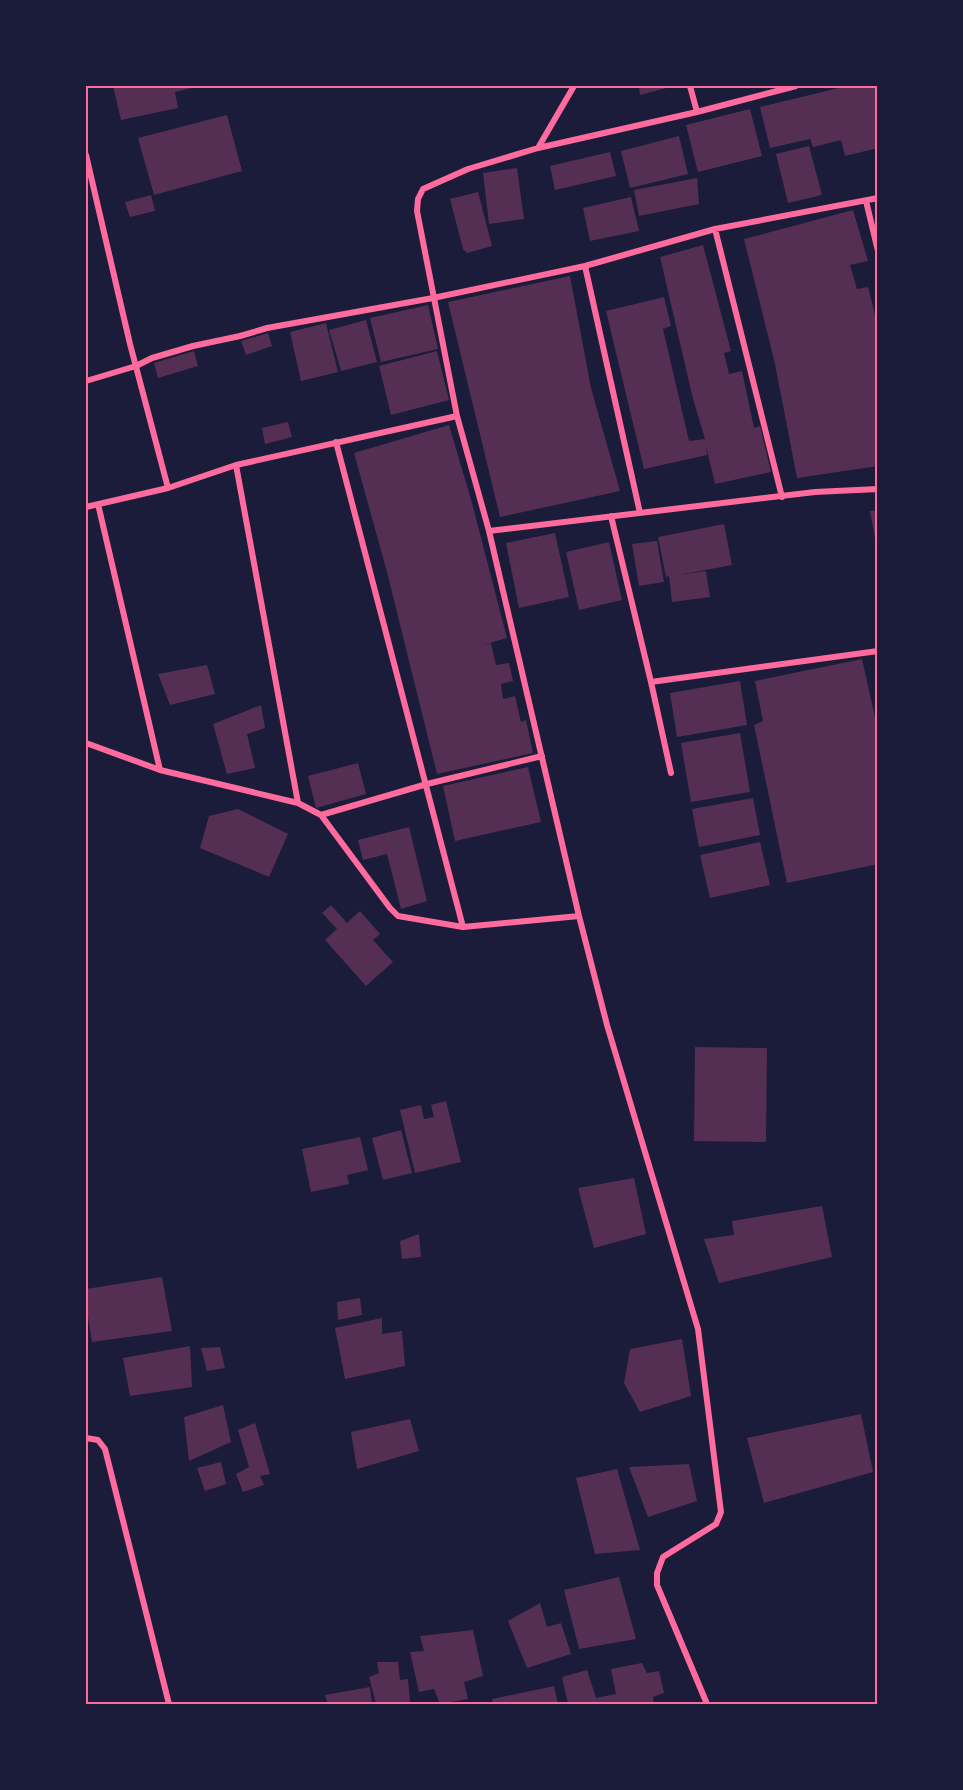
<svg xmlns="http://www.w3.org/2000/svg" width="963" height="1790" viewBox="0 0 963 1790" font-family="'Public Sans',sans-serif">
  <rect width="100%" height="100%" fill="#1b1b3a"/>
  <path fill="#542f53" d="M113,86H191L192,88L175,92L178,108L121,120Z
    M639,86H674L640,95Z
    M847,86H878V148L845,156L841,140L813,147L810,139L770,148L760,107Z
    M750,109L762,156L698,172L686,125Z
    M227,115L242,171L154,195L138,138Z
    M679,136L688,174L630,188L621,151Z
    M809,146L822,195L788,203L776,154Z
    M610,152L616,176L555,190L550,166Z
    M517,168L524,219L489,224L483,173Z
    M697,178L699,204L639,216L634,190Z
    M478,192L492,246L467,253L463,249L450,199Z
    M151,195L155,211L130,217L125,202Z
    M631,197L639,231L590,241L583,208Z
    M853,210L868,261L850,265L857,289L868,287L878,327V466L797,478L775,364L744,239Z
    M703,245L731,351L724,353L729,374L742,371L754,428L760,426L771,472L715,484L706,446L707,455L644,469L606,311L664,297L671,326L663,329L689,441L705,439L693,399L660,257Z
    M570,276L591,388L620,491L500,517L448,302Z
    M428,305L438,349L381,362L370,318Z
    M366,320L377,362L341,371L329,330Z
    M326,323L338,372L301,381L290,332Z
    M268,333L272,346L246,355L241,341Z
    M194,351L198,366L158,378L154,363Z
    M437,351L449,400L391,415L379,366Z
    M288,422L292,437L265,444L262,428Z
    M449,425L472,503L507,638L479,646L491,643L496,665L509,663L513,681L501,684L503,699L515,696L521,722L526,720L533,753L437,774L387,572L354,453Z
    M878,510V544H876L870,511Z
    M724,524L732,565L679,575L706,571L710,597L672,602L669,576L666,577L658,537Z
    M555,533L569,597L519,608L506,543Z
    M657,541L664,582L639,586L632,544Z
    M609,542L622,600L579,610L566,552Z
    M862,659L878,731V864L787,883L754,725L763,721L755,681Z
    M207,665L215,694L170,705L158,674Z
    M740,681L747,725L677,737L670,693Z
    M261,705L265,728L247,734L255,768L227,774L213,724Z
    M740,733L750,792L691,802L681,743Z
    M358,763L366,794L316,808L308,776Z
    M528,767L541,822L455,841L443,786Z
    M753,798L760,835L699,847L692,809Z
    M238,809L288,834L269,877L200,848L209,816Z
    M409,827L427,901L401,909L387,854L363,860L358,840Z
    M760,842L770,885L710,898L700,855Z
    M331,905L347,923L360,911L380,934L373,940L393,962L366,986L325,940L337,929L322,913Z
    M695,1047L767,1048L766,1142L694,1141Z
    M446,1101L461,1162L415,1173L400,1110L421,1105L424,1119L434,1117L431,1105Z
    M401,1130L412,1173L383,1180L372,1138Z
    M360,1137L368,1170L347,1175L349,1184L311,1192L302,1149Z
    M634,1178L646,1234L594,1248L578,1188Z
    M822,1206L832,1257L719,1283L704,1239L734,1235L732,1221Z
    M419,1234L421,1257L402,1259L400,1241Z
    M162,1277L172,1331L92,1342L86,1304V1289Z
    M360,1298L362,1315L338,1320L337,1302Z
    M382,1318V1334L402,1331L405,1366L345,1379L335,1328Z
    M682,1339L691,1396L640,1412L624,1383L630,1349Z
    M190,1346L192,1387L130,1396L123,1358Z
    M220,1347L225,1368L207,1371L201,1348Z
    M223,1405L231,1442L189,1461L184,1417Z
    M861,1414L873,1472L764,1503L747,1438Z
    M410,1419L419,1451L357,1469L351,1432Z
    M255,1423L270,1474L260,1476L264,1485L243,1492L236,1474L249,1467L238,1430Z
    M221,1462L226,1484L205,1491L197,1468Z
    M689,1464L697,1501L648,1517L629,1467Z
    M617,1469L640,1550L595,1554L576,1478Z
    M619,1577L636,1639L579,1649L564,1590Z
    M540,1603L547,1627L561,1623L571,1654L527,1668L508,1621Z
    M473,1630L483,1676L464,1682L468,1699L440,1704L434,1689L419,1692L410,1652L424,1651L420,1636Z
    M377,1662H398L400,1680L408,1679L410,1703L376,1704L369,1677L379,1673Z
    M642,1663L647,1673L659,1671L664,1693L653,1697L654,1704H568L562,1677L587,1670L596,1698L616,1694L611,1669Z
    M554,1686L558,1704H493L492,1699Z
    M370,1687L372,1704H328L325,1695Z"/>
  <g fill="none" stroke-linecap="round" stroke-linejoin="round">
    <path stroke="#ff6b9d" stroke-width="6" d="M690,86L697,112
      M538,148L574,86
      M86,155L130,344L168,488
      M866,201L878,251
      M715,229L782,497
      M585,266L640,513
      M86,381L136,366L152,358L193,346L240,336L267,328L433,298L585,266L715,229L878,198
      M336,442L463,927
      M236,465L298,803
      M98,504L160,770
      M86,507L168,488L236,465L457,416
      M611,516L651,682L671,773
      M489,531L815,492L878,489
      M651,682L878,651
      M86,743L160,770L298,803L321,815L390,908L398,916L463,927L579,916
      M321,815L427,784L542,756
      M86,1438L98,1440L105,1449L169,1704
      M707,1704L657,1585V1573L663,1557L716,1524L721,1512L698,1329L607,1025L579,916L489,531L457,416L417,211L418,199L423,189L468,169L538,148L697,112L796,86"/>
  </g>
  <rect width="963" height="1790" fill="none" stroke="#1b1b3a" stroke-width="174"/>
  <rect x="87" y="87" width="789" height="1616" fill="none" stroke="#ff6b9d" stroke-width="2"/>
</svg>
